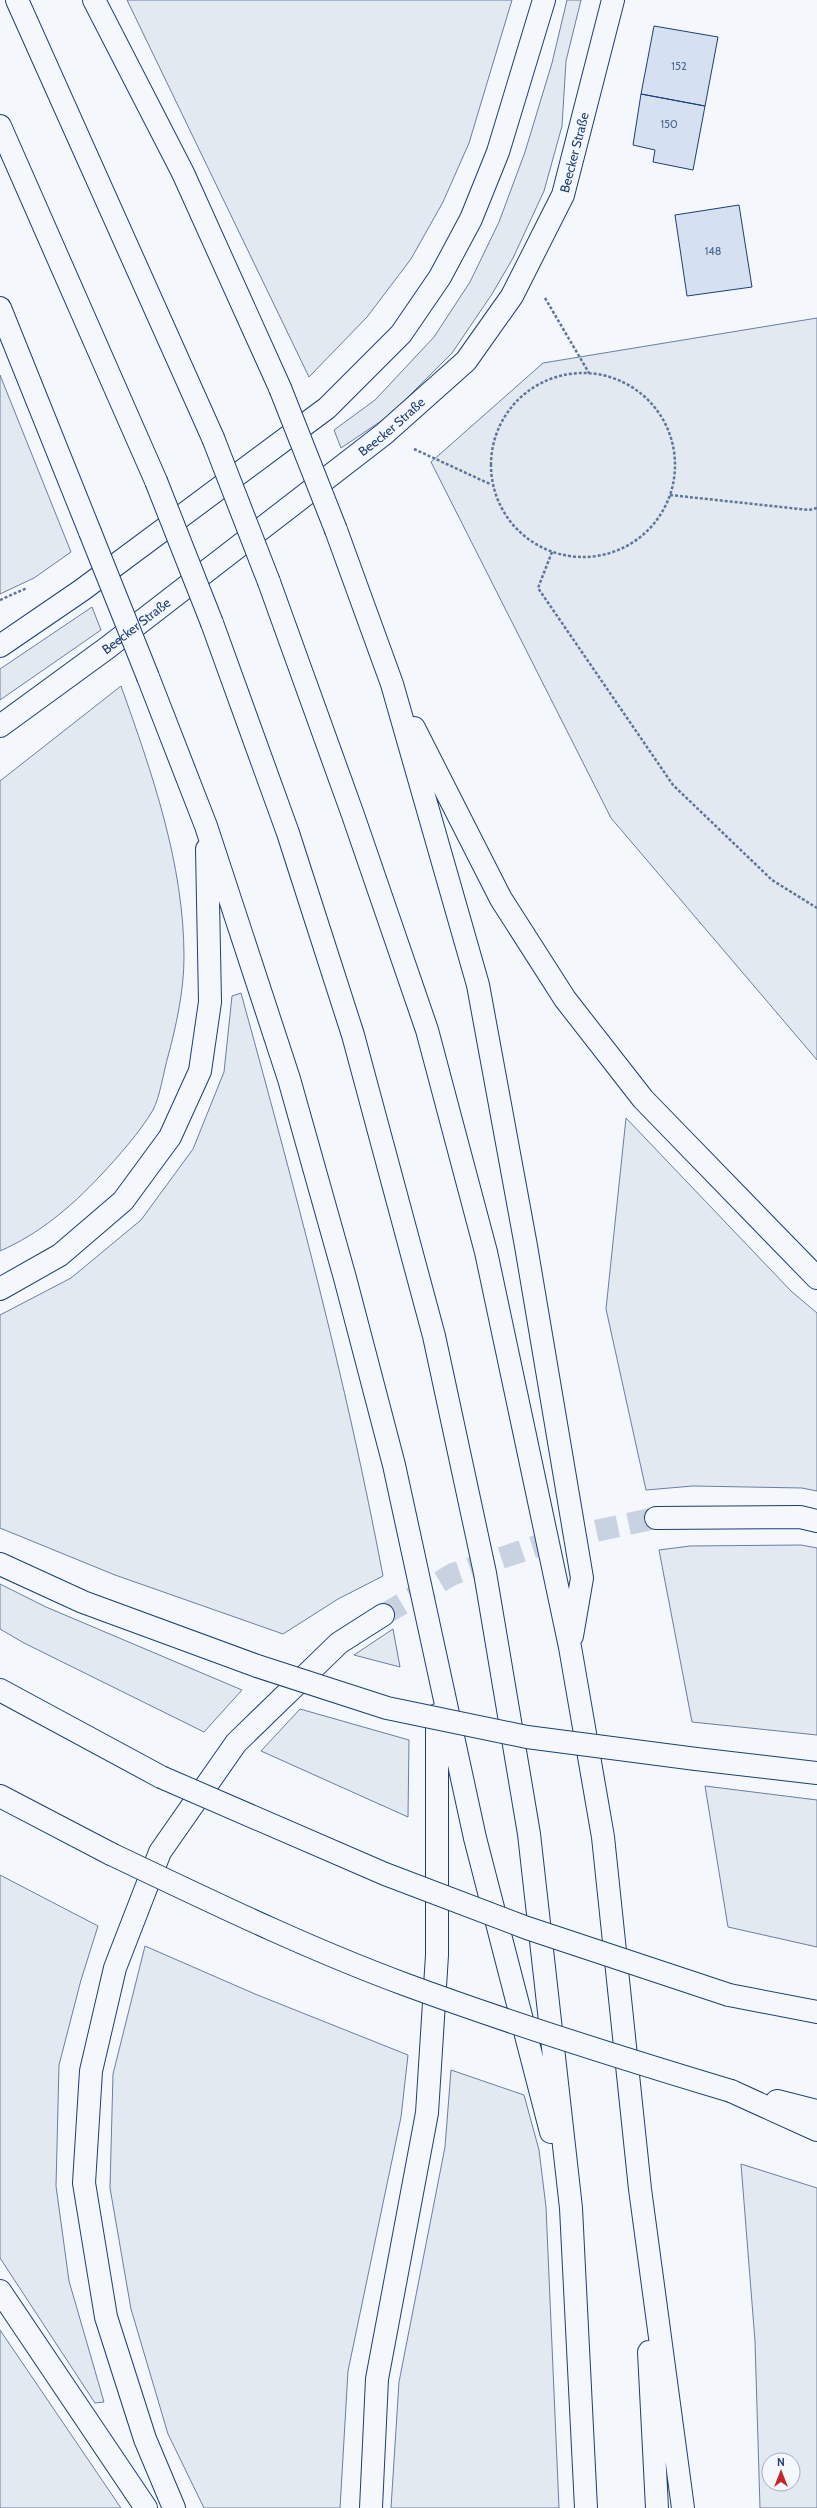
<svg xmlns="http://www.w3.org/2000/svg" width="817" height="2508" viewBox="0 0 817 2508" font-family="Cabin,sans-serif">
  <rect width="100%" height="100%" fill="#f4f7fb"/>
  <path fill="#e3e9f0" stroke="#687fa3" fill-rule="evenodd" d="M127,0H512L469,143L443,202L411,259L367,317L309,377Z
    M567,0H581L566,61L562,126L544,191L513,258L492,294L452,353L390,415L341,448L334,430L375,400L434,337L470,282L499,222L525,152L552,63Z
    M817,318V1060L611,818L431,462L543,363Z
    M0,375L71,552L34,578L0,594Z
    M92,607L101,630L0,700V669Z
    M121,686C152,773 184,864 184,957C184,991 176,1027 167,1060C163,1075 160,1096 153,1110C140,1132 118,1157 100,1176C71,1207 39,1234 0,1251V781Z
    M241,993C294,1186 346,1379 383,1576L338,1599L283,1634L115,1575L0,1528V1315L71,1278L141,1220L193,1149L224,1072L232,996Z
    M626,1118L791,1291L817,1313V1491L802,1488L693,1486L646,1490L606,1309Z
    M801,1545L817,1548V1735L692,1722L659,1550L690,1546Z
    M0,1584L46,1607L242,1690L204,1732L24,1643L0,1629Z
    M393,1629L400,1667L354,1655Z
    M300,1709L409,1740L408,1817L261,1751Z
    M705,1786L817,1800V1947L728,1927Z
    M0,1875L98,1926L81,1980L59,2065L56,2186L69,2281L104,2402L95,2403L0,2258Z
    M145,1946L255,1994L408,2055L401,2117L348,2371L340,2508H204L168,2434L131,2309L110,2188L113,2074Z
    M451,2070L524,2095L539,2150L546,2207L559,2508H391L399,2382L445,2147Z
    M741,2164L817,2188V2508H760L755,2341ZM769,2460H793V2484H769Z
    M0,2330L121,2508H0Z"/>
  <path fill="#d5e0f0" stroke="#1d3f73" d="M654,26L718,37L705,106L641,94Z
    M641,94L705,106L693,170L653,162L655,150L633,145Z
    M739,205L752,287L687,296L675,215Z"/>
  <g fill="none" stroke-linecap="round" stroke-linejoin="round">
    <path stroke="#c9d2e0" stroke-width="22" stroke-dasharray="22 11" stroke-linecap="butt" d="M383,1615L453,1574L558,1539L656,1518"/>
    <g stroke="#1d3f73" stroke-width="24">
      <g id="secondary">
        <path d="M0,646L82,590L327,408L401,334L440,277L471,219L498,152L544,0"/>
        <path id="s1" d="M0,726L107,648L384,434L466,361L512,296L563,195L613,0"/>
      </g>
    </g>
    <g stroke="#1d3f73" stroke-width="24">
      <path id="highway" d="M17,0L213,438
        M94,0L183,173L280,388
        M0,126L156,481
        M0,308L90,532
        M336,530L392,684L478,985L526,1246L582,1578L572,1636
        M269,582L353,815L427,1030L486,1252L570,1647L603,1837L640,2189L683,2508
        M212,623L288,833L353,1035L434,1336L485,1573L529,1834L571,2208L586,2508
        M148,677L206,826L289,1079L345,1278L394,1465L475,1838L551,2132
        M414,728L501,899L565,999L643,1099L817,1278
        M0,1289L60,1255L123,1201L170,1137L200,1071L210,1002L207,849
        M656,1518L800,1517L817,1521
        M0,1564L83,1602L257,1666
        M0,1690L161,1777
        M696,1759L817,1773
        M0,1796L111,1854
        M729,1995L817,2012
        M731,2091L817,2130
        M777,2101L817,2111
        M0,2291L146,2508
        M649,2352L657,2508
        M174,2508L145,2439L106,2317L84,2183L91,2071L115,1968L160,1852L236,1743L339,1643L383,1615
        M371,2508L377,2379L427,2113L437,1955V1715"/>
    </g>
    <path stroke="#5e769c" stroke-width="2.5" stroke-dasharray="3 2" stroke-linecap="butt" d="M545,298L589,373
      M491 465a92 92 0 1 1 184 0a92 92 0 1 1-184 0Z
      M414,449L490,484
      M670,495L809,510L817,508
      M552,552L538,588L673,785L772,880L817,908
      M0,600L27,588"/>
    <use href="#secondary" stroke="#f4f7fb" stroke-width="22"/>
    <use href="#highway" stroke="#f4f7fb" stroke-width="22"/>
    <g stroke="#1d3f73" stroke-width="24" stroke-linecap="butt">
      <path id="highway-bridge" d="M280,388L336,530
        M213,438L269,582
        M156,481L212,623
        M90,532L148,677
        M257,1666L387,1708L527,1737L696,1759
        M161,1777L385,1874L527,1928L729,1995
        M111,1854C208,1900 304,1947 404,1984C512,2024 621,2058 731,2091"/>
    </g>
    <use href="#highway-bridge" stroke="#f4f7fb" stroke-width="22"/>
  </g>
  <g text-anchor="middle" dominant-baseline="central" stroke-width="3" stroke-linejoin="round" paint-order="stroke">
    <g font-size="11" fill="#4b6792">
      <text x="679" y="66">152</text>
      <text x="669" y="124">150</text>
      <text x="713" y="251">148</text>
    </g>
    <g font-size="13" fill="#1d3f73" stroke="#f4f7fb">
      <text stroke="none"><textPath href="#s1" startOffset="829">Beecker Straße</textPath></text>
      <text stroke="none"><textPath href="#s1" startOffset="493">Beecker Straße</textPath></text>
      <text stroke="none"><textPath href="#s1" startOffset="169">Beecker Straße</textPath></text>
    </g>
  </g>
  <g transform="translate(781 2472)"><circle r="19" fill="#f4f7fb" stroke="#9eadc5"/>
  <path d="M0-3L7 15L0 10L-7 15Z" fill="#c62828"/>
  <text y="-6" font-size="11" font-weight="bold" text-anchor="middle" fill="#1d3f73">N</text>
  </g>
</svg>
